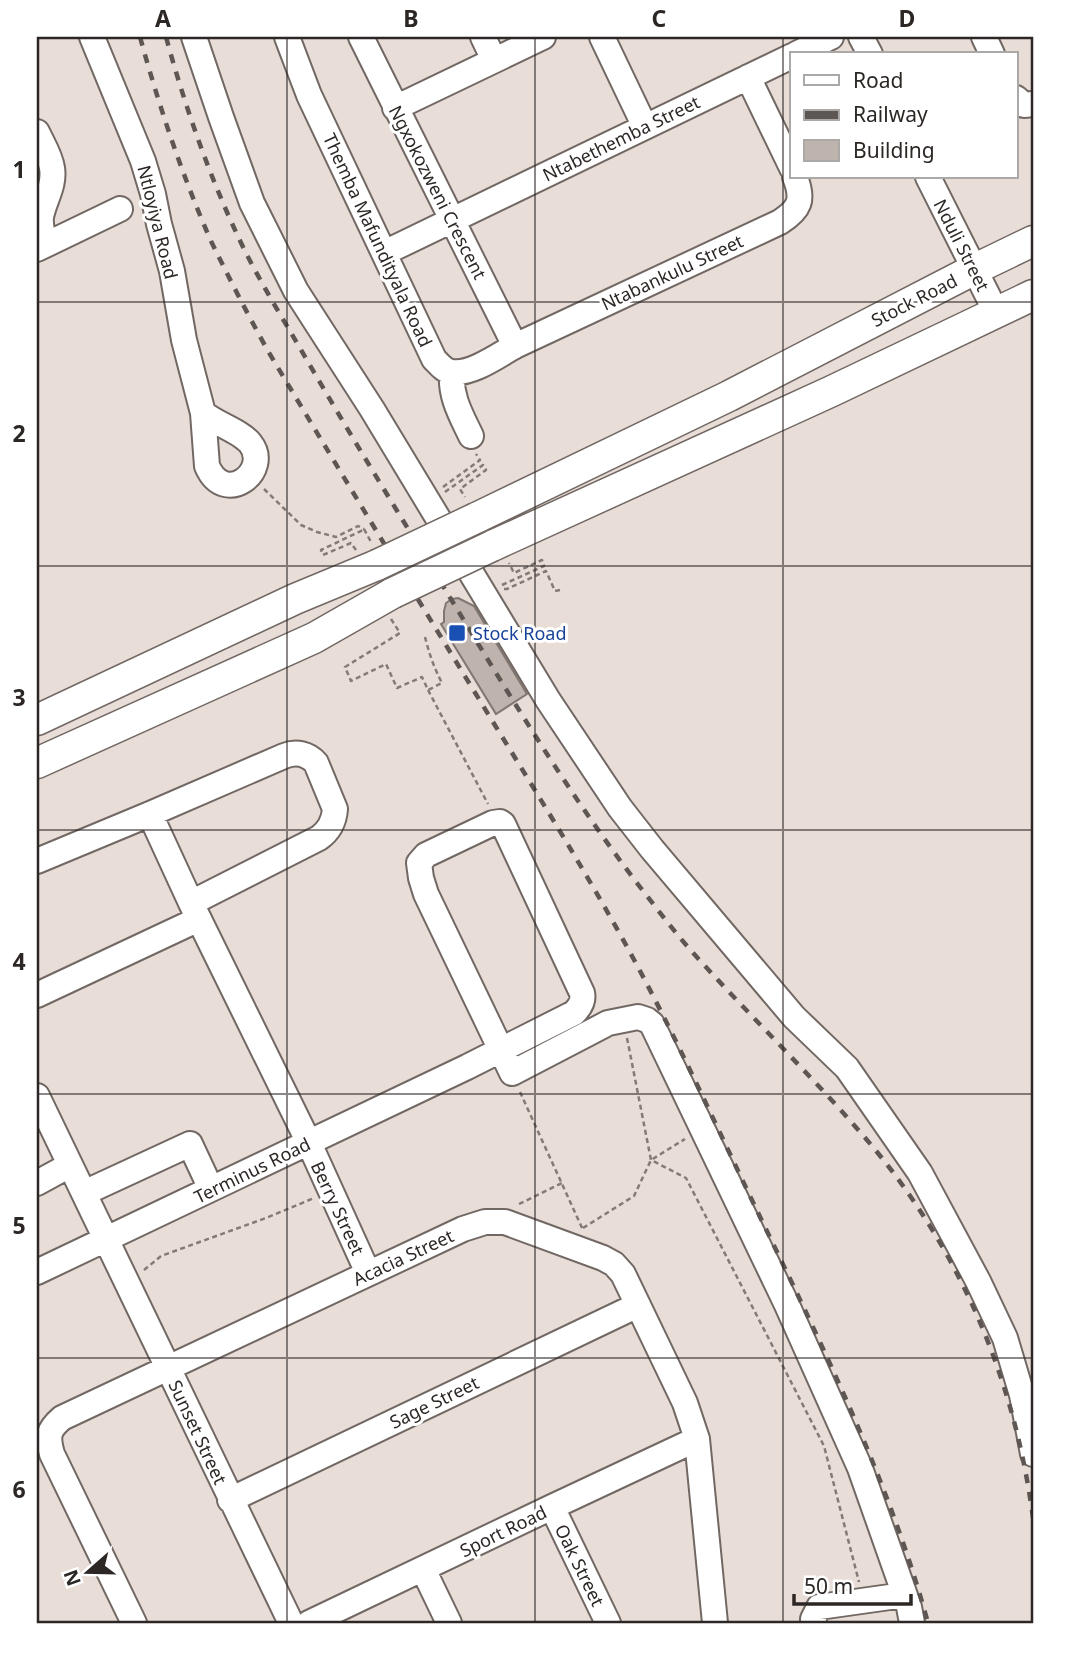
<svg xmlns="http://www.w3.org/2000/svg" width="1070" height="1660" viewBox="0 0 1070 1660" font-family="'Noto Sans',sans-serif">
  <rect width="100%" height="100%" fill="#e8ddd7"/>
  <path fill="#beb3ad" stroke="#817771" stroke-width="2" d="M458,598L474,606L527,694L496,714L441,624L444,622V611L446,603L452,599Z"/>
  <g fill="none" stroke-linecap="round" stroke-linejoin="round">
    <g stroke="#726863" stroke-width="28">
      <path id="minor" d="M92,37L143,161L153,194L159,224L172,271L184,340L203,413L207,466C225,508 272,470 250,443C240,431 216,424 203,413
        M194,37L221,117L252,203L296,291L372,409L548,700L620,808L652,849L794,1017L847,1068L920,1173L978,1281L1005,1338L1022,1395L1033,1454
        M287,37L309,95L434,359C439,364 444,371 452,372C471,375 499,355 515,346L780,222C800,209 804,200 795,177
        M361,37L515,346
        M483,37L494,60
        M602,37L645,127
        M861,37L870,54
        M984,37L992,54
        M796,54L831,37
        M748,77L792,168
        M1016,98L1024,105L1033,104
        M395,108L543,37
        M37,132C42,143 50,155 52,168C55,186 44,200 41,217C40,226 43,236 45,245
        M928,177L996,312
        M37,249L120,209
        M384,253L792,56
        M452,372C450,397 461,415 471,436
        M150,814L191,903L309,1143L368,1273
        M37,861L150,814L284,756C296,751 308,754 316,763L335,809C334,822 329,831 319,838L191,903
        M37,995L199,919
        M37,1096L291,1623
        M37,1183L70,1165
        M84,1193L190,1144L211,1189
        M37,1272L467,1067L574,1013C580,1007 584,1001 582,993L503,824L500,822L493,823L426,855L419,863L421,878L426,894L501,1050L512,1073L608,1023L638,1017L647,1020L652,1024L787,1305L860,1468L909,1607L912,1623
        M230,1500L638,1305
        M552,1507L608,1623
        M423,1569L449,1623
        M134,1623L52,1454C47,1436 48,1430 62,1418L463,1229L485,1222H505L603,1258L614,1264L623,1274L685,1403L697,1439L715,1623
        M309,1623L552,1507L697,1439
        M814,1623L813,1619L819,1607L904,1595"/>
    </g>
    <g stroke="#726863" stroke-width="33">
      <path id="major" d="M476,518L729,396L975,269L1033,241
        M492,546L832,391L1033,295
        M37,720L295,599L377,565
        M37,763L314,638L393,593"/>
    </g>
    <path stroke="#837b77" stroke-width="2.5" stroke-dasharray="5 3.5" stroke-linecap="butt" d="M443,487L480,460L476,454
      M264,489L301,525L317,532L336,537L358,526L364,529
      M445,492L483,465L486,470L460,489L465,497
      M364,529L371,542
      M356,550L351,543L323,555L321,550L363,530
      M502,585L544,566L542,560L514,573L509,563
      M504,589H507L546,571L555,591L560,590
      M391,619L400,633L345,667L351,681L386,664L397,688L422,677L428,690L442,683C434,668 429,653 425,637
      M428,690L488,804
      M627,1038L651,1160L686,1178L824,1446L859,1582
      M520,1092L583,1230
      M519,1204L562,1183
      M583,1228L634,1196L651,1160L685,1139
      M144,1270L161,1256L266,1218L314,1198"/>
    <use href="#minor" stroke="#fff" stroke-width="24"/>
    <use href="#major" stroke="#fff" stroke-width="30"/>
    <path stroke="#5d5653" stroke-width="4.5" stroke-dasharray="9 9" stroke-linecap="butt" d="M140,37C159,106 182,175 211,241C229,278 248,315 268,351C342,475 417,598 493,722C533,787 574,853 612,920C668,1018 714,1122 763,1223C826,1353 890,1484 928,1623
      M166,37C186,110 211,181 244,249C261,283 281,316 300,348C339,416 380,483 421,550C491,664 558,780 640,887C658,910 675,933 695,955C749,1015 808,1072 861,1133C957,1243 1014,1374 1033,1518"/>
    <g stroke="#726863" stroke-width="33" stroke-linecap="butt">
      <path id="major-bridge" d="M377,565L476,518
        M393,593L492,546"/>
    </g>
    <use href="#major-bridge" stroke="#fff" stroke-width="30"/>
  </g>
  <path fill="none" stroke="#2c2725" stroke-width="2" stroke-opacity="0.55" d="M287,37V1623M535,37V1623M783,37V1623M37,302H1033M37,566H1033M37,830H1033M37,1094H1033M37,1358H1033"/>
  <rect fill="#1a4fb4" stroke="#fff" stroke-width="2.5" x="448" y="624" width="18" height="18" rx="3.5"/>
  <g text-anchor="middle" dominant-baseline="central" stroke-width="6" stroke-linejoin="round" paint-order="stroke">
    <g font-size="18" fill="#2c2725" stroke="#fff">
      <text transform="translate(621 138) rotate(-26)">Ntabethemba Street</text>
      <text transform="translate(438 192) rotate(63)">Ngxokozweni Crescent</text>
      <text transform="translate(158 222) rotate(76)">Ntloyiya Road</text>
      <text transform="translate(378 240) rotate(65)">Themba Mafundityala Road</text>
      <text transform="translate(962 245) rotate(63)">Nduli Street</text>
      <text transform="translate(672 272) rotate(-25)">Ntabankulu Street</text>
      <text transform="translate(914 300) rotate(-27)">Stock Road</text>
      <text transform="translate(252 1170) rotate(-26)">Terminus Road</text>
      <text transform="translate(338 1208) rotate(65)">Berry Street</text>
      <text transform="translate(403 1257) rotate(-25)">Acacia Street</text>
      <text transform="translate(434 1402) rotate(-26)">Sage Street</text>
      <text transform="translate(198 1432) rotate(65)">Sunset Street</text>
      <text transform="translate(503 1531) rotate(-26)">Sport Road</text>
      <text transform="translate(580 1565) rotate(64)">Oak Street</text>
    </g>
    <g font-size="18" fill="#164399" stroke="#fff" text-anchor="start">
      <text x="473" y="633">Stock Road</text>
    </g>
  </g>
  <rect width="1070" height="1660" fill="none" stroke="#ffffff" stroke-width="77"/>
  <rect x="790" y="52" width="228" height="126" fill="#ffffff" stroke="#aba9a8" stroke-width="2"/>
  <rect x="804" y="75" width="35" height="10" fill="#ffffff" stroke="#aba9a8" stroke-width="2"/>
  <text x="853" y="88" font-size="21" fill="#2c2725">Road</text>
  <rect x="804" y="110" width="35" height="10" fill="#5d5653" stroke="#aba9a8" stroke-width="2"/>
  <text x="853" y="122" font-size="21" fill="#2c2725">Railway</text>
  <rect x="804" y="140" width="35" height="21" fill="#beb3ad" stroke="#aba9a8" stroke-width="2"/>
  <text x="853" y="158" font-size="21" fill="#2c2725">Building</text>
  <g transform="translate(88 1572) rotate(250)" stroke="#ffffff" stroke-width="5" paint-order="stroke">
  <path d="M0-5L12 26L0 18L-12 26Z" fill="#2c2725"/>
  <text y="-10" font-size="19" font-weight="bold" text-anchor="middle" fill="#2c2725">N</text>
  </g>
  <path d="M794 1594v10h117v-10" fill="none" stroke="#2c2725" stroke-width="3.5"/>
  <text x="804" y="1594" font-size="21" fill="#2c2725" stroke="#ffffff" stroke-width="5" paint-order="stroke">50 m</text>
  <rect x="38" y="38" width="994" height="1584" fill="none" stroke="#2c2725" stroke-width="2.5"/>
  <g font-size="23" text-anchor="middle" font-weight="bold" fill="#2c2725">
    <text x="163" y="27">A</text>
    <text x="411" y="27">B</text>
    <text x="659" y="27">C</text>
    <text x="907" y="27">D</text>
    <text x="19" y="178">1</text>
    <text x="19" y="442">2</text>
    <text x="19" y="706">3</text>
    <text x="19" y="970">4</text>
    <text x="19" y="1234">5</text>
    <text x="19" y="1498">6</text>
  </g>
</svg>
